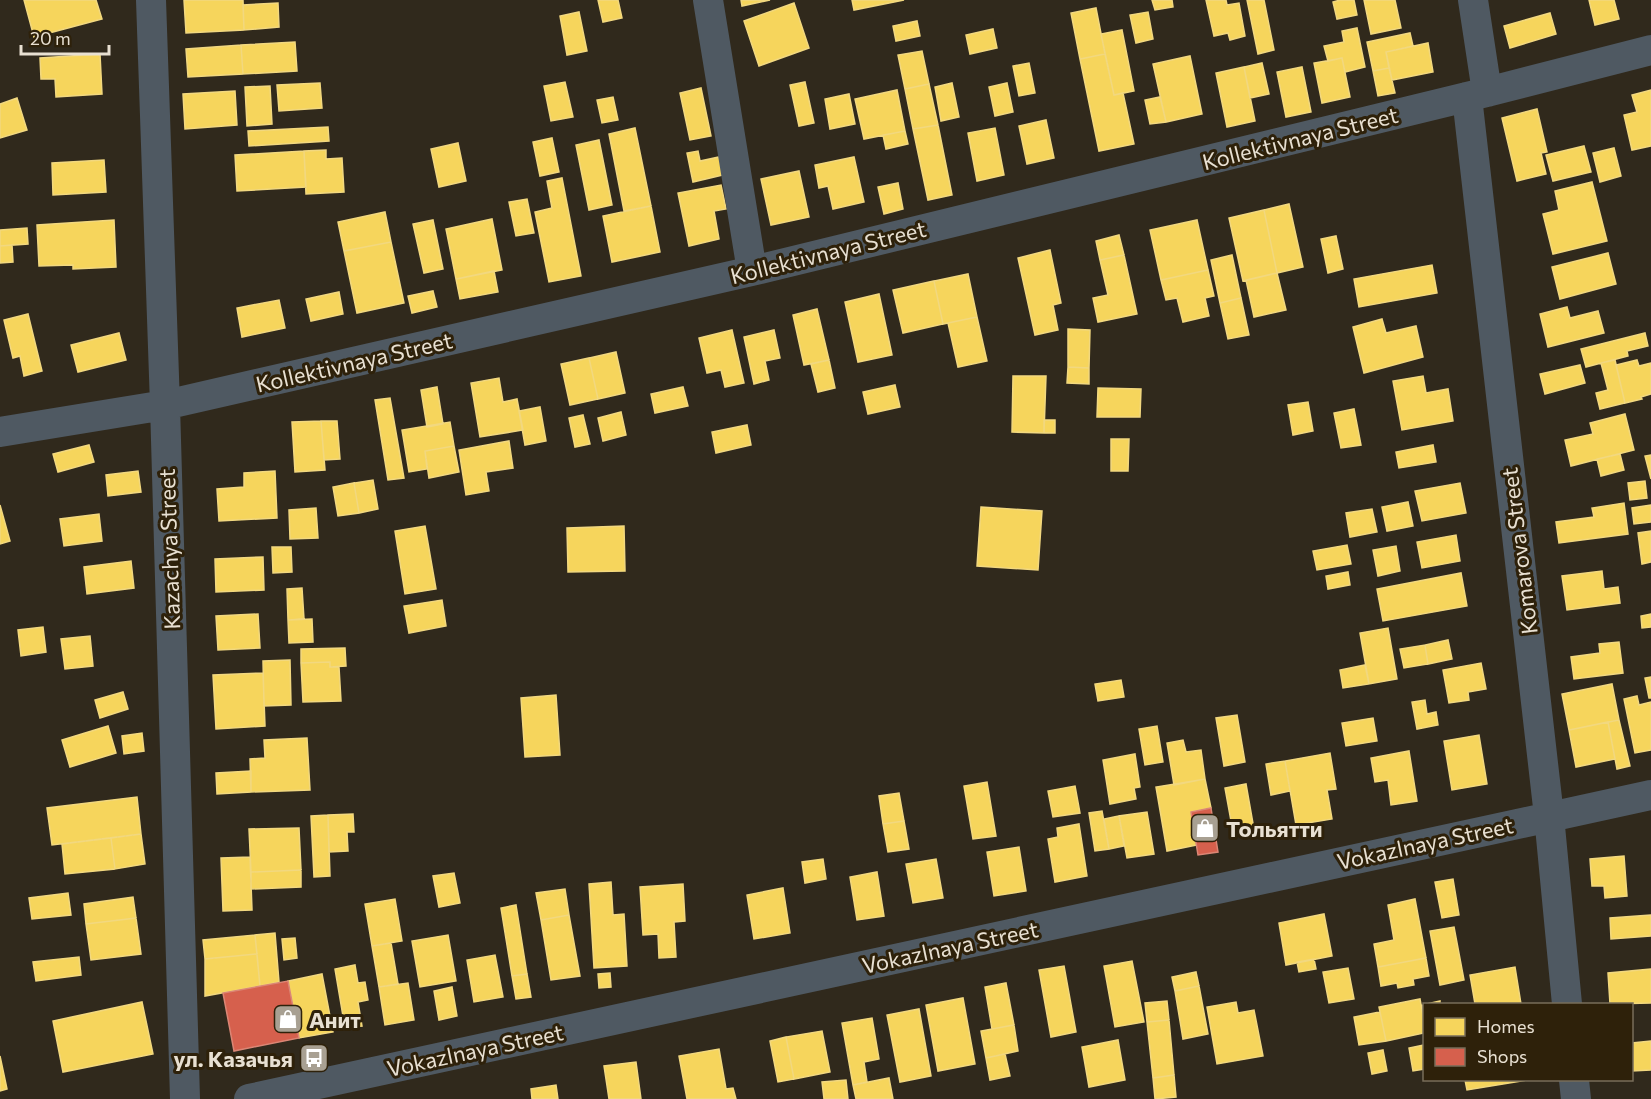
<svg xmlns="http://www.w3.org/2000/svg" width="1651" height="1099" viewBox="0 0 1651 1099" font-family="Commissioner,sans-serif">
  <rect width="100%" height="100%" fill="#30291c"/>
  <path fill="#f6d55c" stroke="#f2d87f" stroke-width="1.5" d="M24,0H96L102,19L34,37Z
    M184,0H243L244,30L186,33Z
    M598,0H618L622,18L603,22Z
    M741,0H770L742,6Z
    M852,0H904L854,10Z
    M1152,0H1172L1173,7L1155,10Z
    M1206,0H1226L1227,5L1239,3L1245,36L1230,40L1228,33L1214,36Z
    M1247,0H1264L1274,50L1258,54Z
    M1340,0H1354L1357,15L1337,19L1333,2Z
    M1364,0H1395L1401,28L1371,34Z
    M1589,0H1614L1619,19L1595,25Z
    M278,3L279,27L244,30L243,5Z
    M794,3L809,48L759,66L744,21Z
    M1096,8L1105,54L1080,59L1071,13Z
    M579,12L587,51L567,55L560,16Z
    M1148,12L1153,39L1136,43L1130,15Z
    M1550,13L1556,34L1510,48L1504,26Z
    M917,21L920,36L896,41L893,26Z
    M1357,28L1365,67L1345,72L1342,58L1328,61L1324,46L1344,42L1342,31Z
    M993,29L997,48L970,54L966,35Z
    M1122,30L1134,91L1114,95L1101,34Z
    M1410,33L1413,46L1386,52L1389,68L1373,71L1367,42Z
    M295,42L297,71L243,74L241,45Z
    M1428,43L1433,72L1392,80L1386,52Z
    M241,45L243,74L188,77L186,49Z
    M922,51L929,84L905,89L898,55Z
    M100,54L102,94L56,97L55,79H41L40,58Z
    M1105,54L1114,95L1123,93L1134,144L1099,151L1080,59Z
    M1190,56L1202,114L1166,122L1153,64Z
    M1342,58L1350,97L1322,103L1314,63Z
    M1029,63L1035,93L1019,96L1013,66Z
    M1262,63L1269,94L1250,98L1244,67Z
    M1244,67L1255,121L1227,127L1216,73Z
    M1302,67L1311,112L1286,117L1277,72Z
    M1389,68L1395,93L1378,96L1373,71Z
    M565,82L573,117L551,121L544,86Z
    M805,82L814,123L799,126L790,85Z
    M320,83L322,108L279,111L277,85Z
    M952,83L959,117L941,121L935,87Z
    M1007,83L1013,112L995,116L989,87Z
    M929,84L938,125L913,129L905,89Z
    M270,86L272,124L247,126L245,87Z
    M701,88L711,136L690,140L680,93Z
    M897,90L905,131L864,139L855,99Z
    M1651,90V146L1632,150L1624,115L1637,112L1632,95Z
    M235,91L237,125L185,129L183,94Z
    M849,94L855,124L830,129L825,99Z
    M613,97L618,120L602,123L597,100Z
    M1160,97L1166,122L1150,124L1145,100Z
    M17,98L27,130L0,138V104Z
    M1537,109L1547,152L1541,153L1546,174L1517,181L1502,118Z
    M1046,120L1054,158L1027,164L1019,126Z
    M938,125L952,195L928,200L913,129Z
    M328,127L329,141L249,146L248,131Z
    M635,128L651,206L624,211L609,134Z
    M995,128L1004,175L977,181L968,133Z
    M905,131L908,144L886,149L883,135Z
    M552,138L559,172L540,176L533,142Z
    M599,140L612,205L589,210L576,145Z
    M458,143L466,181L439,187L431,149Z
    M1584,146L1591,172L1553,181L1546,155Z
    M1614,148L1621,176L1600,182L1593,153Z
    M326,150V159L342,158L344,192L306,194L304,151Z
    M304,151L306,187L237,191L235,155Z
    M698,151L700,161L719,157L723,175L693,182L687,153Z
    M854,157L864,202L833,209L828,186L819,188L815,165Z
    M104,160L106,192L53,195L52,163Z
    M799,171L809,217L771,225L761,179Z
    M562,178L581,276L549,282L535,212L552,208L547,181Z
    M1592,182L1607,241L1553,254L1543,214L1559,210L1555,191Z
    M898,183L903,209L884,214L878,187Z
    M721,185L726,209L714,211L719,239L689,246L678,193Z
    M527,199L534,233L516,236L509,202Z
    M1289,204L1303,267L1277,273L1264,210Z
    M651,206L660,252L612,262L603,216Z
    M1264,210L1277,273L1243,281L1229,218Z
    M385,212L391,242L344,251L338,222Z
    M492,219L502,270L456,279L446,229Z
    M114,220L116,267L73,269V265L39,266L37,225Z
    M433,220L443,269L424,273L413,224Z
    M1197,220L1208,270L1161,280L1150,230Z
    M27,228L28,244L0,246V230Z
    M1119,235L1124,255L1100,260L1096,241Z
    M1336,236L1343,269L1328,273L1321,239Z
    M391,242L404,303L357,313L344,251Z
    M12,245L13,262L0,263V246Z
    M1050,250L1061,303L1053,305L1058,330L1035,335L1018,258Z
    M1608,253L1616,284L1560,299L1552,267Z
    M1124,255L1137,314L1098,322L1093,298L1108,295L1100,260Z
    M1232,255L1241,298L1220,303L1211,260Z
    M1432,265L1437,293L1359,307L1354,279Z
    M1208,270L1214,296L1205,298L1209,316L1183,322L1177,298L1166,300L1161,280Z
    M494,271L498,292L460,299L456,279Z
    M1277,273L1286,310L1254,317L1246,280Z
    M968,274L977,317L943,324L934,281Z
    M934,281L943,324L903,333L893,290Z
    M433,291L437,307L412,313L408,296Z
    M339,292L343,314L311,321L306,299Z
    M879,294L892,355L858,362L845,302Z
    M1241,298L1249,335L1228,339L1220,303Z
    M279,300L285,328L242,337L237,308Z
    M1567,307L1570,318L1598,311L1604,333L1548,347L1540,314Z
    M817,309L829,360L804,365L793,315Z
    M28,314L42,371L24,376L20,356L13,358L4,320Z
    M977,317L987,361L958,367L948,323Z
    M1382,319L1386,333L1416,326L1423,357L1364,373L1353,327Z
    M1068,329L1090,330L1089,368L1068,367Z
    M732,330L744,383L725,387L721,370L707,373L699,338Z
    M774,330L780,358L765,361L769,380L754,384L744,337Z
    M119,333L126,360L78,372L71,345Z
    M1645,333L1648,346L1627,351L1628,356L1586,367L1581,349Z
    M616,352L625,393L598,399L589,358Z
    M589,358L598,399L570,405L561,364Z
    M829,360L835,388L818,392L811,364Z
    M1615,360L1625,403L1600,409L1596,393L1608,390L1601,363Z
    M1637,360L1639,366L1651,363V394L1641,397L1642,399L1625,403L1616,365Z
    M1580,365L1585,383L1545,394L1540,374Z
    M1068,367L1089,368V384L1067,383Z
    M1013,376H1046L1044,433L1012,432Z
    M1423,376L1426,393L1448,389L1453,421L1402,430L1393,381Z
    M499,378L503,402L517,399L523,430L480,437L471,383Z
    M895,385L900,407L868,414L863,392Z
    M437,387L443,424L427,427L421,390Z
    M683,387L688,406L655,413L651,394Z
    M1098,388L1141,389L1140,417H1097Z
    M390,398L404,478L388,480L375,400Z
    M1308,402L1313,431L1293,435L1288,405Z
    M540,407L546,441L525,445L519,411Z
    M1354,409L1361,445L1341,448L1334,413Z
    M621,412L626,435L603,441L598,418Z
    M1625,414L1634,450L1571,466L1565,440L1593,434L1590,423Z
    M583,415L590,444L575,447L569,418Z
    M1044,420H1055V433H1044Z
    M321,421L325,470L295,472L292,422Z
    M321,421H337L340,459L324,460Z
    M450,422L454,446L425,451L427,469L409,472L402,430Z
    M747,425L751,445L716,453L712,432Z
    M1111,439H1129L1128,471H1111Z
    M509,441L513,468L486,472L489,491L466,495L459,450Z
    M89,445L94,462L58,472L53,454Z
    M1433,445L1436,462L1399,468L1396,452Z
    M454,446L459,472L429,478L425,451Z
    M1620,454L1624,470L1601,476L1597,459Z
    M1651,455V479L1645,456Z
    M138,471L141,492L108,496L106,475Z
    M275,471L277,518L219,521L217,489L244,487V473Z
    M373,480L378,509L359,513L354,483Z
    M1645,481L1647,498L1630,500L1628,483Z
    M354,483L359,513L338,516L333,487Z
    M1460,483L1466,513L1422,521L1415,491Z
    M1408,502L1413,526L1387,531L1382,507Z
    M1624,503L1628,534L1559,543L1556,522L1594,517L1592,508Z
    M0,505L10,541L0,544Z
    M1651,505V522L1634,524L1632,508Z
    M981,507L1042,511L1038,570L977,566Z
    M316,508L318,538L290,539L289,510Z
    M1372,509L1377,532L1350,537L1346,513Z
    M99,514L102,541L64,546L60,519Z
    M425,526L436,589L405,594L395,531Z
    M624,526L625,571L568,572L567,528Z
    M1651,531V562L1642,564L1638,533Z
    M1456,535L1460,561L1422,568L1417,542Z
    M1347,545L1351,564L1317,570L1313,551Z
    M1396,546L1400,571L1378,576L1373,550Z
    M272,547H291L292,572L273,573Z
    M263,557L264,590L216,592L215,559Z
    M131,561L134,588L87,594L84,567Z
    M1602,571L1604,589L1618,587L1620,603L1567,610L1562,576Z
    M1348,572L1350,585L1328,589L1326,576Z
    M1461,573L1467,606L1383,621L1377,589Z
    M302,588L304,619L288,620L287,589Z
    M442,600L446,626L409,633L404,606Z
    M258,614L260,648L218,650L216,616Z
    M1651,614V627L1642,628L1641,616Z
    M312,619L313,642L289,643L288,620Z
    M43,627L46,652L21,656L18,630Z
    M1388,628L1397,679L1369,684L1360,633Z
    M90,636L93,666L65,669L61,639Z
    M1448,640L1452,659L1428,664L1425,645Z
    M1619,642L1623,673L1574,679L1571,657L1600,653L1599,644Z
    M1425,645L1428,664L1404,668L1400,649Z
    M345,648L346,666L330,667V662L301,663V649Z
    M290,660L291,705L264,706L263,661Z
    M330,662V667H339L341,701L303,702L301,663Z
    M1481,663L1486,689L1468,692L1469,700L1449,703L1443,670Z
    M1365,665L1369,684L1343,688L1340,670Z
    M263,673L265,726L216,729L213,675Z
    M1651,677V698H1649L1645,678Z
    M1121,680L1124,697L1098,701L1095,684Z
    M1612,684L1619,720L1569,730L1562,694Z
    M123,692L128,709L100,718L95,700Z
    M556,695L560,755L525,757L521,698Z
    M1637,696L1639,705L1651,702V750L1635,753L1624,699Z
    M1425,700L1427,714L1436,712L1438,725L1417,729L1412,702Z
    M1237,715L1245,762L1224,766L1216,718Z
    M1373,718L1377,741L1346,746L1342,723Z
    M1619,720L1630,766L1617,769L1608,722Z
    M1608,722L1615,759L1576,767L1569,730Z
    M108,726L116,753L70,767L62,740Z
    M1157,726L1163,762L1145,765L1139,729Z
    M142,733L144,751L124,754L122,736Z
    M1479,735L1487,784L1452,790L1444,741Z
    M307,738L310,790L251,792L250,759L265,758L264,740Z
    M1183,740L1186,752L1201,750L1205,779L1174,785L1167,743Z
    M1409,751L1417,801L1391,805L1388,780L1375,782L1371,758Z
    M1330,753L1336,789L1327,790L1332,819L1296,825L1285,761Z
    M1135,754L1140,787L1134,788L1136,799L1110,804L1103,760Z
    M1285,761L1290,791L1271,795L1266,764Z
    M251,771V792L217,794L216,773Z
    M1205,779L1211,808L1191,812L1197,845L1167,851L1156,787Z
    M987,782L996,836L973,839L964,786Z
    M1246,784L1254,829L1233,832L1225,788Z
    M1075,786L1080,813L1053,817L1048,791Z
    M899,793L904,821L883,824L879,796Z
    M137,797L141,834L52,845L47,808Z
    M1102,811L1109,849L1095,851L1089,813Z
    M1147,812L1154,854L1127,858L1119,816Z
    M353,814L354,832H347L348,851L329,852L328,815Z
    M328,815L330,876L314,877L311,816Z
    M1119,816L1124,846L1109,849L1104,819Z
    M904,821L909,849L888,852L883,824Z
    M1079,824L1087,876L1055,882L1048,839L1058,837L1057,828Z
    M299,828L301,870L251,872L249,829Z
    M141,834L145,864L115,869L111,838Z
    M111,838L115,869L65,874L62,844Z
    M1019,847L1026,891L994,896L987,852Z
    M1624,856L1627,896L1605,898L1604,886H1592L1590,859Z
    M250,857L252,910L223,911L221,858Z
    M823,859L826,879L805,883L802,862Z
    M936,859L943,898L913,903L906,864Z
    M301,870V887L251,889V872Z
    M877,872L884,916L857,920L850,877Z
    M454,873L460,903L439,907L433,876Z
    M1453,879L1459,915L1442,918L1435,882Z
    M611,882L613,915L624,914L627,966L594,968L589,884Z
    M683,884L685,921L674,922L676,957L659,958L658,934L643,935L640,887Z
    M783,888L790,933L754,939L747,895Z
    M565,889L569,915L541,920L536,893Z
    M68,893L71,915L32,919L29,898Z
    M133,897L136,918L86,924L84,904Z
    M395,899L402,941L372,946L365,904Z
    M1415,899L1426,958L1378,967L1374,944L1394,940L1388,905Z
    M516,905L527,974L512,976L501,908Z
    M1324,914L1332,956L1286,965L1279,923Z
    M569,915L580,976L551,980L541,920Z
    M1651,915V936L1611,939L1610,918Z
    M136,918L141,954L91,960L86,924Z
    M1454,927L1464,980L1440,985L1430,931Z
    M275,933L279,982L260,986L255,935Z
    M255,935L257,954L205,959L203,940Z
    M448,935L456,981L420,987L412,941Z
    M295,938L297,958L284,960L282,939Z
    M391,943L398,984L379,987L372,946Z
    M257,954L260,986L205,996V959Z
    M495,955L503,997L474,1002L467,960Z
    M79,957L81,975L36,981L33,962Z
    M1426,958L1429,976L1413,979L1414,985L1398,988L1397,983L1381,986L1378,967Z
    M1314,959L1316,969L1299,972L1297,962Z
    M1132,961L1144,1022L1115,1027L1104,966Z
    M355,965L358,983L365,982L368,1000L358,1002L362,1026L345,1028L335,969Z
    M1064,966L1076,1032L1051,1037L1039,970Z
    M1515,967L1521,1004H1475L1470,975Z
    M1348,968L1354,999L1329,1003L1323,972Z
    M1651,969V1003L1610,1004L1608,973Z
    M1196,972L1199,986L1175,991L1172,977Z
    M610,973L611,987L599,988L598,974Z
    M322,974L333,1032L299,1038L288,981Z
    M527,974L531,997L516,999L512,976Z
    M408,983L414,1020L385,1025L379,987Z
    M1006,983L1014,1025L992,1029L985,987Z
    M1199,986L1208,1034L1183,1039L1175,991Z
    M452,987L457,1016L439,1020L434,991Z
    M963,998L975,1064L938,1071L926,1005Z
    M1420,999L1424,1021V1033L1386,1041L1379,1007Z
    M1167,1001L1169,1020L1147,1022L1145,1003Z
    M1440,1001V1004H1424V1021L1422,1005Z
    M142,1002L153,1054L63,1072L53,1021Z
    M1236,1002L1238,1013L1254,1010L1263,1056L1217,1064L1207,1007Z
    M919,1009L931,1076L900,1082L887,1015Z
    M1380,1012L1386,1041L1359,1045L1354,1017Z
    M872,1018L879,1059L864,1062L867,1082L853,1085L842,1023Z
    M1169,1020L1174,1075L1153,1078L1147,1022Z
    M1014,1025L1018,1051L986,1058L981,1031Z
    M822,1031L830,1072L794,1079L786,1037Z
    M786,1037L794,1079L778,1082L770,1041Z
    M1118,1040L1125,1080L1089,1087L1082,1047Z
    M1651,1041V1070L1632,1071V1043Z
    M1424,1045V1069L1413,1071L1409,1048Z
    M719,1049L726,1089L733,1088L736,1099H687L679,1056Z
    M1383,1050L1387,1071L1372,1074L1368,1053Z
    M1005,1054L1010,1076L990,1080L986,1058Z
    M0,1056L7,1089L0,1091Z
    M636,1062L641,1099H609L604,1066Z
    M1174,1075L1176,1097L1155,1099L1153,1078Z
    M889,1078L893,1099H856L853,1085Z
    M846,1080L848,1099H824L822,1082Z
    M1465,1080H1527L1467,1090Z
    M556,1085L558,1099H532L531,1089Z"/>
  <path fill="#d6604d" stroke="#db8675" stroke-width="1.5" d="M1211,808L1218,852L1198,855L1191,812Z
    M288,981L299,1038L234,1051L223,993Z"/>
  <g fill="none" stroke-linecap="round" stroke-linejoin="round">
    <path stroke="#4f5962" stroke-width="30" d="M151,0L165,405L185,1099
      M708,0L752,271
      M1473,0L1487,92
      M1467,97L1549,816L1567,1004
      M0,432L165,405L752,271L1487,92L1651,50
      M1574,1080L1576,1099
      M249,1099L1651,795"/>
  </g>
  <defs>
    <g id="shop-square" transform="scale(1.5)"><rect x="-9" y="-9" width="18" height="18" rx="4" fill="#a8a092" stroke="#2e210a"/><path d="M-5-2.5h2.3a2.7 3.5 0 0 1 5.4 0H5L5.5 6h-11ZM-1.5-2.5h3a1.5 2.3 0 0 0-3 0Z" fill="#fff"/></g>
    <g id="bus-square" transform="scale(1.5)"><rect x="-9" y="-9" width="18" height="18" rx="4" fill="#a8a092" stroke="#2e210a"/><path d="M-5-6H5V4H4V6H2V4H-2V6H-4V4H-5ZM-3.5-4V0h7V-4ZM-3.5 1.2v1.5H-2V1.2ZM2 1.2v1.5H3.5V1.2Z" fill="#fff"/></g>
  </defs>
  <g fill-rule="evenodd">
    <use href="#shop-square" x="1205" y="828"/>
    <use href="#shop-square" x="288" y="1019"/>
    <use href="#bus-square" x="314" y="1058"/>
  </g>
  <g text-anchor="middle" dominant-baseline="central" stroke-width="6" stroke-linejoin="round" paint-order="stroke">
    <g font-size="22" fill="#e8e0d2" stroke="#2e210a">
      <text transform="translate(1300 138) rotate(-14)">Kollektivnaya Street</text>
      <text transform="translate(828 252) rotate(-14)">Kollektivnaya Street</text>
      <text transform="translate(354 362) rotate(-13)">Kollektivnaya Street</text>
      <text transform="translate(169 549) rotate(-92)">Kazachya Street</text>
      <text transform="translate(1519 551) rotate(-97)">Komarova Street</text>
      <text transform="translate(1425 843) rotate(-12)">Vokazlnaya Street</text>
      <text transform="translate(950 947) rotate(-12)">Vokazlnaya Street</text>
      <text transform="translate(475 1050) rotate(-12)">Vokazlnaya Street</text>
    </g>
    <g font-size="22" font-weight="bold" fill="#e8e0d2" stroke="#2e210a" text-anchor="start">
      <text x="1226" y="828">Тольятти</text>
      <text x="309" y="1019">Анит</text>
      <text x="293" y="1058" text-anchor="end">ул. Казачья</text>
    </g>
  </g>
  <rect x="1423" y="1003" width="210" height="78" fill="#2e210a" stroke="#786d5a" stroke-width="1.5"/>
  <rect x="1435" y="1018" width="30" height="18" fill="#f6d55c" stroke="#786d5a" stroke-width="1.5"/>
  <text x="1477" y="1033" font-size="18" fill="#e8e0d2">Homes</text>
  <rect x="1435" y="1048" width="30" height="18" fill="#d6604d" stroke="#786d5a" stroke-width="1.5"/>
  <text x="1477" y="1063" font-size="18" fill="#e8e0d2">Shops</text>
  <path d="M21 45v9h88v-9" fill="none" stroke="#e8e0d2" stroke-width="3"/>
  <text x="30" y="45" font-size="18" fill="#e8e0d2" stroke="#2e210a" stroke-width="4.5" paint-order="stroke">20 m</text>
</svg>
